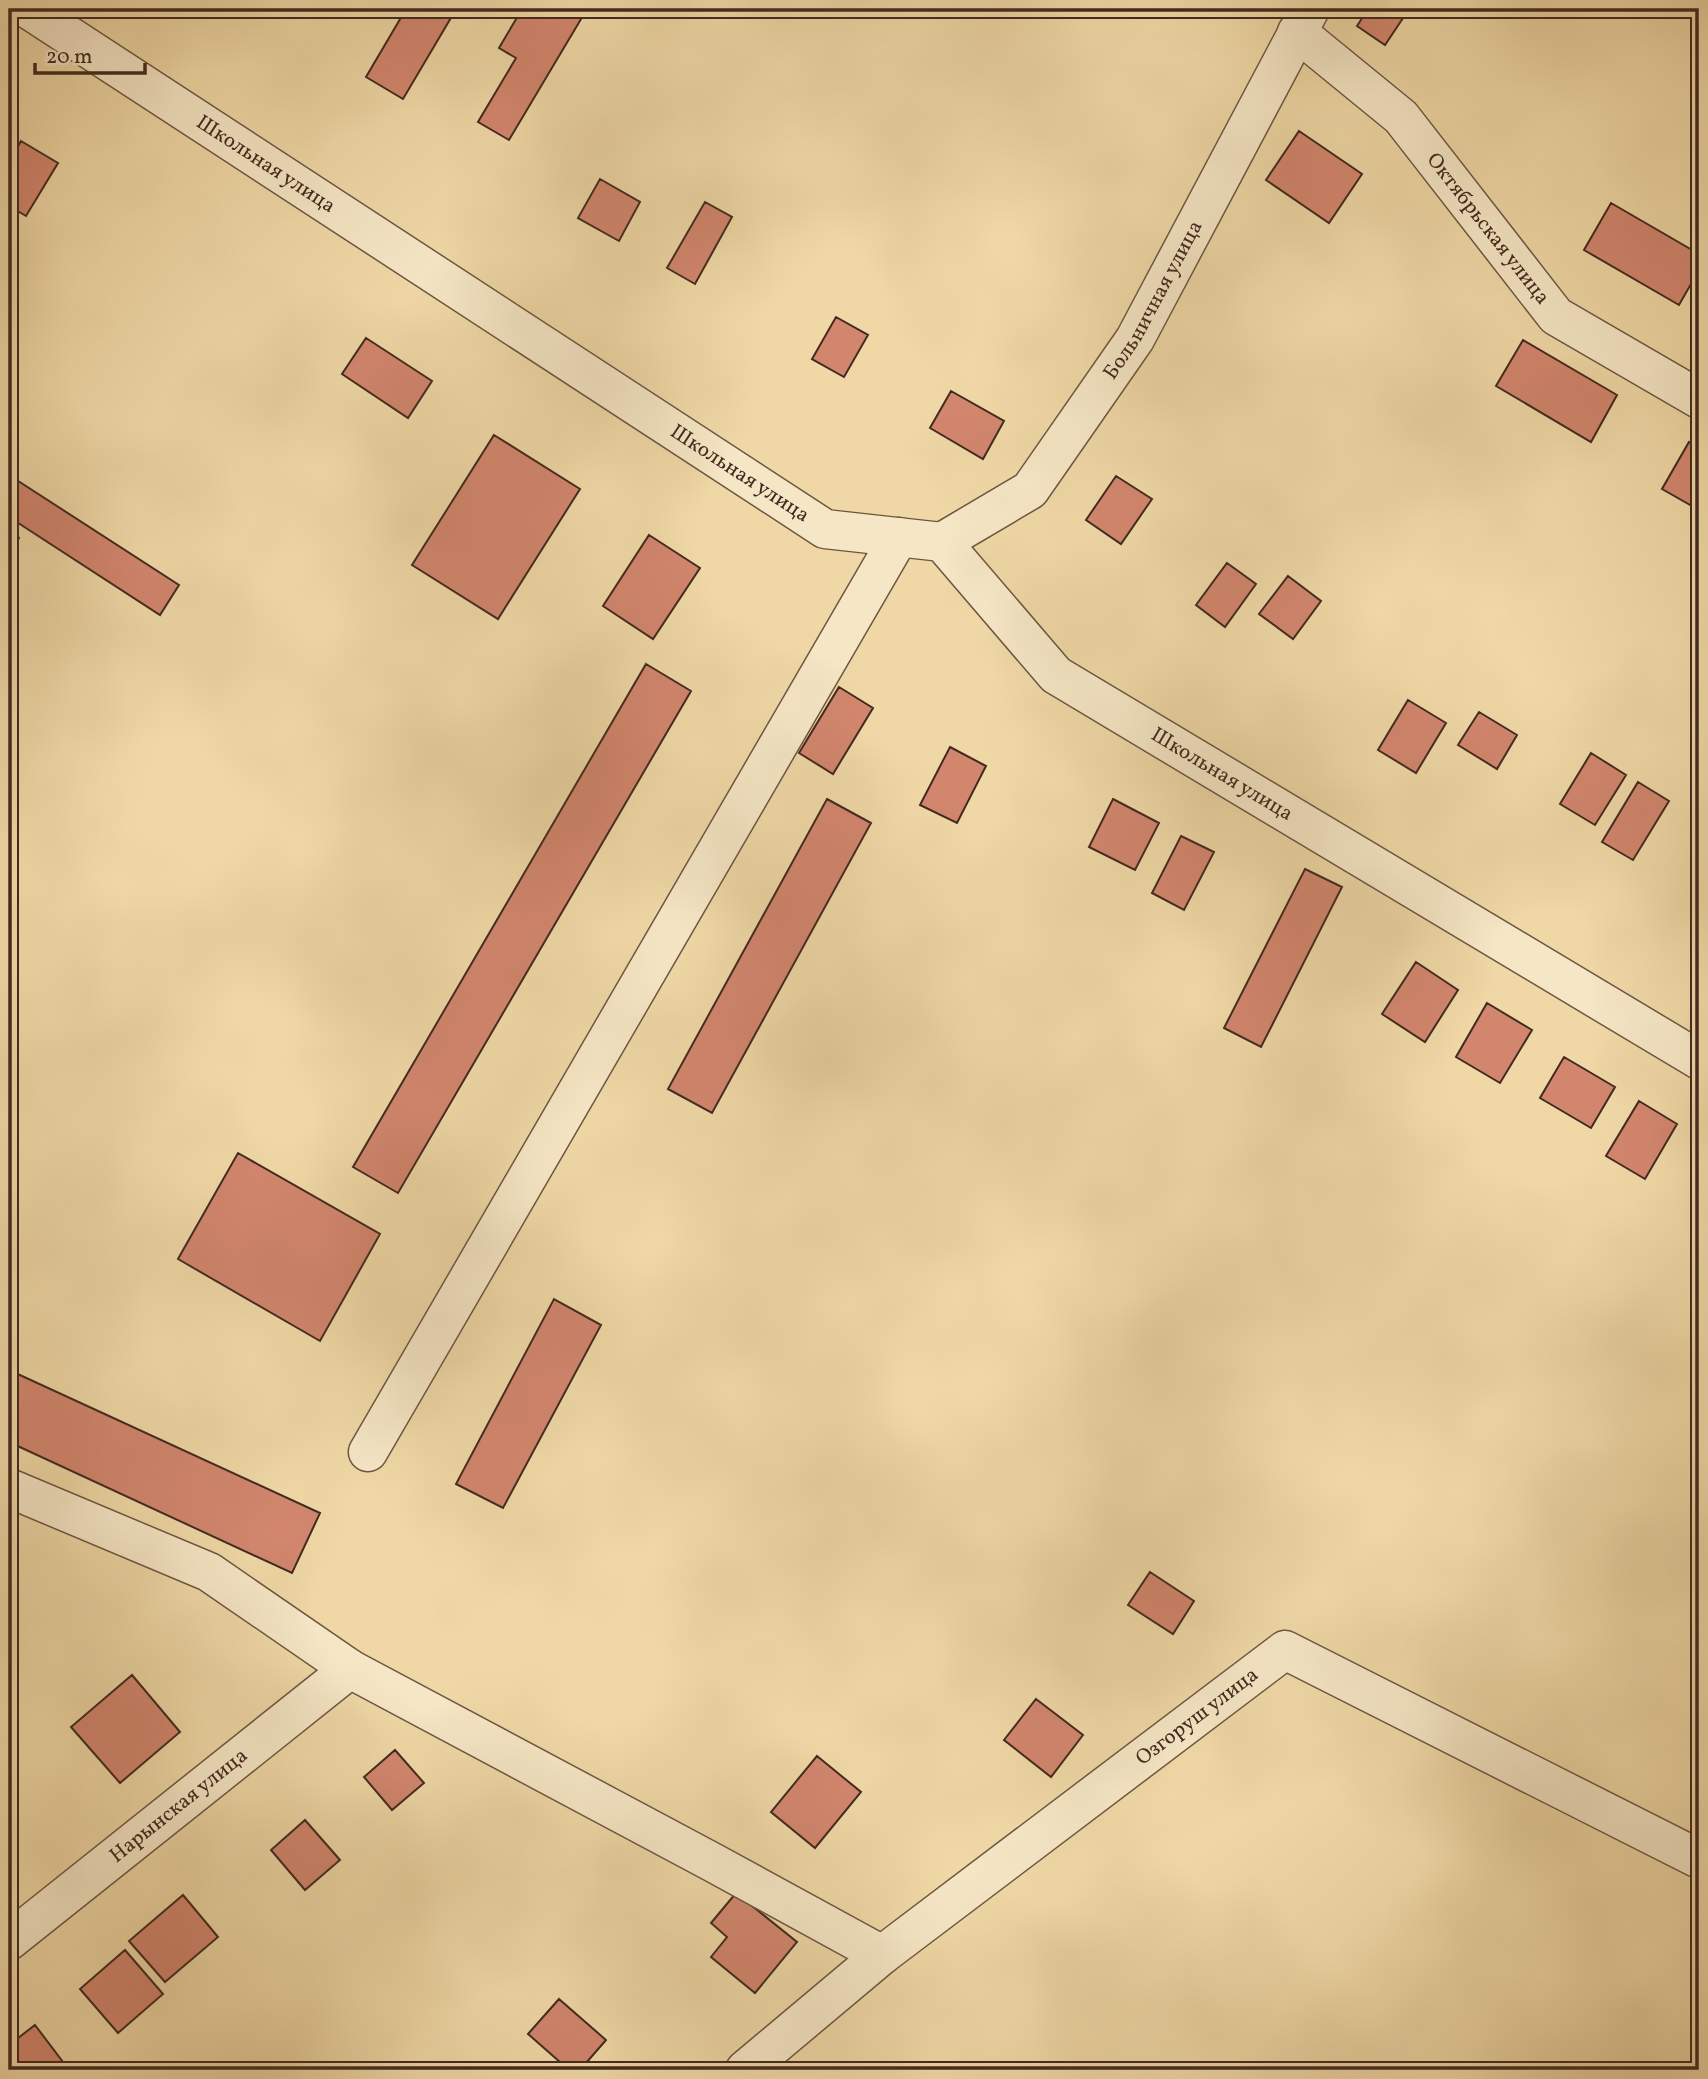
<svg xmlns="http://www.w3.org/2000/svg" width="1708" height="2079" viewBox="0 0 1708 2079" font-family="Vollkorn,serif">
  <rect width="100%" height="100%" fill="#efd8a6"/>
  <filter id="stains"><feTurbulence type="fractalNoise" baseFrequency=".00286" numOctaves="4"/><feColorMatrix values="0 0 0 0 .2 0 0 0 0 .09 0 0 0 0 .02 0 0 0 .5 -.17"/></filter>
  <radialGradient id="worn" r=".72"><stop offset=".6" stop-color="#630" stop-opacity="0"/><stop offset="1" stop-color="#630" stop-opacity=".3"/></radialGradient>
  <path fill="#d2866e" stroke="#422a20" stroke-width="2" d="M406,9H440L452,16L403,99L366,77Z
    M522,9H587L509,140L478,122L516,58L499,48Z
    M1368,9H1409L1385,45L1357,26Z
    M1299,131L1362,174L1329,223L1266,180Z
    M21,141L58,163L26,216L9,206V162Z
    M600,179L640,202L619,241L578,218Z
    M705,202L732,217L695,284L667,268Z
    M1611,203L1699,254V270L1679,305L1584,250Z
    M836,317L868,335L844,377L812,359Z
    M366,338L432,381L408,418L342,374Z
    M1523,340L1617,395L1591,442L1496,386Z
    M951,391L1004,421L983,459L930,428Z
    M494,435L580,489L498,619L412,565Z
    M1689,442L1699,448V510L1662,489Z
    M1116,476L1152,499L1121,544L1086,520Z
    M12,477L179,585L160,615L9,517V482Z
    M9,532L19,538L9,558Z
    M649,535L700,568L653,639L603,606Z
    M1227,563L1256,584L1225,627L1196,605Z
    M1288,576L1321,601L1293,639L1259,614Z
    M646,664L691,691L398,1193L353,1167Z
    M839,687L873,708L833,774L799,753Z
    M1408,700L1446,723L1416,773L1378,750Z
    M1479,712L1517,735L1497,769L1458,745Z
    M950,747L986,766L957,823L920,805Z
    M1591,753L1626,775L1595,825L1560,804Z
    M1638,782L1669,801L1633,860L1602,842Z
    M827,799L871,823L712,1113L668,1089Z
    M1113,799L1159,823L1135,870L1089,847Z
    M1181,836L1214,852L1184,910L1152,893Z
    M1305,869L1342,887L1261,1047L1224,1028Z
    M1416,962L1458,990L1425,1042L1382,1014Z
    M1487,1003L1532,1030L1500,1083L1456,1057Z
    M1564,1057L1615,1087L1591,1128L1540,1098Z
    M1639,1101L1677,1124L1645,1179L1606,1156Z
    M238,1153L380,1234L320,1341L178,1259Z
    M9,1213L15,1216L9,1228Z
    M554,1299L601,1325L503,1508L456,1484Z
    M9,1370L320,1513L292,1573L9,1442Z
    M1150,1572L1194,1601L1173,1634L1128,1605Z
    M132,1675L180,1732L120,1783L71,1727Z
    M1036,1699L1083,1735L1051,1777L1004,1740Z
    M395,1750L424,1783L392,1810L364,1777Z
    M817,1756L861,1792L815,1848L771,1812Z
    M305,1820L340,1860L305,1890L271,1850Z
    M736,1893L797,1942L755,1993L711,1957L727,1937L711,1923Z
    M183,1895L218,1937L165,1982L129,1941Z
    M125,1950L163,1994L118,2033L80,1989Z
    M559,1999L606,2040L580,2070H569L528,2034Z
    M35,2025L69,2070H9V2045Z"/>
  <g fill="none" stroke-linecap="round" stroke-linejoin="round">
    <g stroke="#6d5642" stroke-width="41">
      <g id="minor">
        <path id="s1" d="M28,9L825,529L942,542L1056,675L1699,1060"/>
        <path id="s2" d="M1297,32L1401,117L1556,316L1699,399"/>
        <path id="s3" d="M942,542L1030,490L1135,339L1310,9"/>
        <path d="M368,1452L899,537"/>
        <path d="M9,1488L209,1572L350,1669L712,1862L882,1955"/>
        <path id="s4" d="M9,1941L350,1669"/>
        <path id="s5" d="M745,2070L882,1955L1285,1650L1699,1859"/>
      </g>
    </g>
    <use href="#minor" stroke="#f5e6c5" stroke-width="38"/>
  </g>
  <g text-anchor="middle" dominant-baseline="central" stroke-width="5" stroke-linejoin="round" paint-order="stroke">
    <g font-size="21" fill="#422a20" stroke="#f5e6c5">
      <text stroke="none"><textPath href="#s1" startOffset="284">Школьная улица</textPath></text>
      <text stroke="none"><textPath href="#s2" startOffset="276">Октябрьская улица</textPath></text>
      <text stroke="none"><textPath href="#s3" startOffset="329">Больничная улица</textPath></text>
      <text stroke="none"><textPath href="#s1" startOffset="850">Школьная улица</textPath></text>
      <text stroke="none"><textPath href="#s1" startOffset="1438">Школьная улица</textPath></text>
      <text stroke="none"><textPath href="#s5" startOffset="574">Озгоруш улица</textPath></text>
      <text stroke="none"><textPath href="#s4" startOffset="217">Нарынская улица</textPath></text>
    </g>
  </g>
  <rect width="1708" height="2079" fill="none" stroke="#efd8a6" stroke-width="35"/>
  <rect x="10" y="10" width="1687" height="2058" fill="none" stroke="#422a20" stroke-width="3.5"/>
  <rect x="18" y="18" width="1673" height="2044" fill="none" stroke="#422a20" stroke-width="2"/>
  <path d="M35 63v10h110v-10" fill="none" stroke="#422a20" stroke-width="3.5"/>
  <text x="46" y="63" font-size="21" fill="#422a20" stroke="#f5e6c5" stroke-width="5" paint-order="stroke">20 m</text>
  <rect width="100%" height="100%" filter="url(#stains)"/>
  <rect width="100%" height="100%" fill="url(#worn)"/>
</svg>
